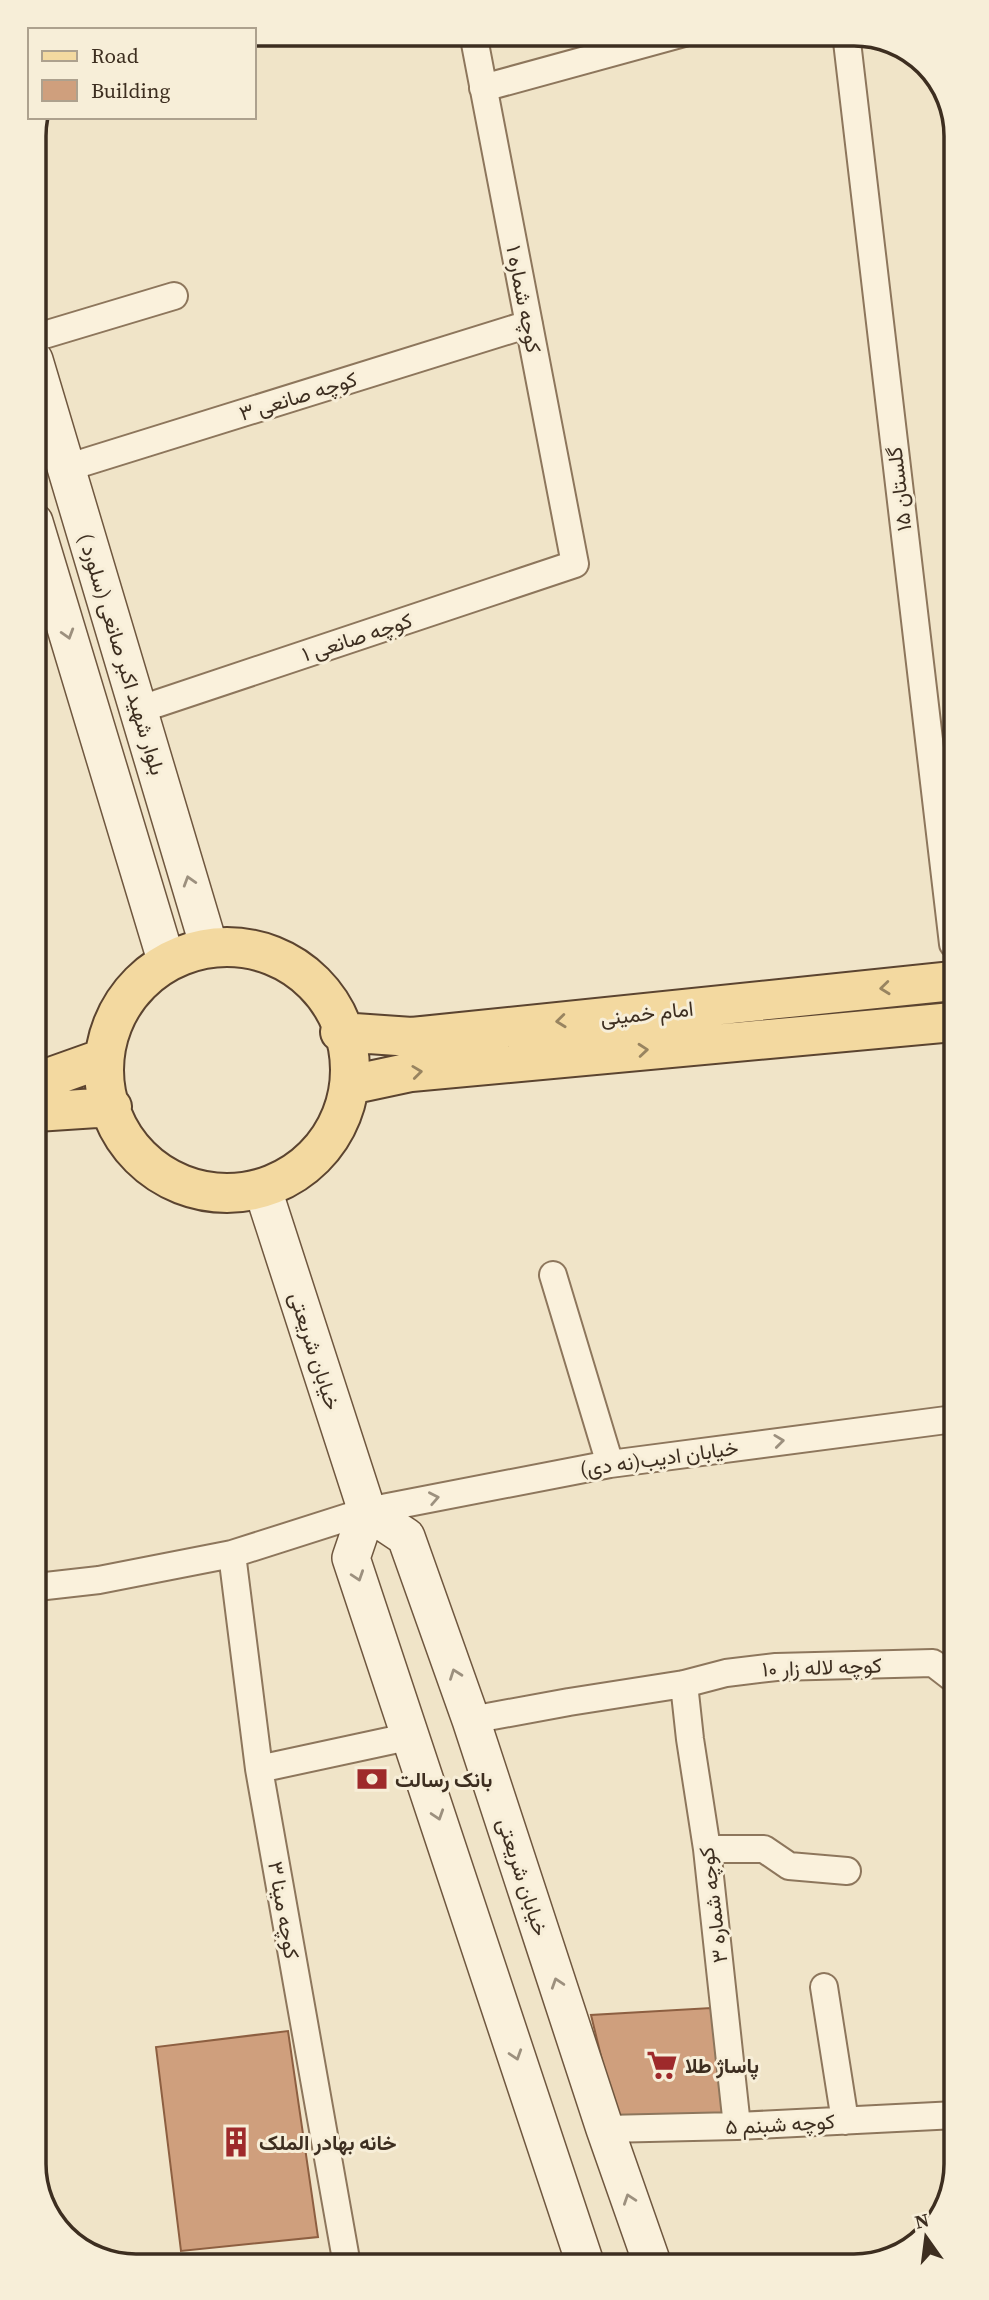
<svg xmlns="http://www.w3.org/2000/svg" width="989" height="2300" viewBox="0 0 989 2300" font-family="'Source Serif 4',Vazirmatn,serif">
  <rect width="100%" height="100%" fill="#f0e4c8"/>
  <path fill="#cf9f7d" stroke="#8d5f41" stroke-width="2" d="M711,2008L732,2115L616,2118L591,2015Z
    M288,2031L318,2237L181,2251L156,2047Z"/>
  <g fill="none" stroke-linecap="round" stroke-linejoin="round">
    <g stroke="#8d765c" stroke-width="30">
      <path id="minor" d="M846,33L953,944
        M483,88L684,33
        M34,338L174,296
        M66,468L529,324
        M138,710L575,564L473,33
        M553,1275L610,1464
        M232,1554L259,1769L347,2265
        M37,1587L99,1580L232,1554L367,1511L610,1464L954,1419
        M684,1684L690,1739L707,1849L737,2126
        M471,1720L569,1702L684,1684L726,1673L776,1667L933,1663L955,1680
        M259,1769L412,1736
        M707,1849H764L789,1866L847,1871
        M824,1987L845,2121
        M605,2129L737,2126L956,2115"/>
    </g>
    <g stroke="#6f573f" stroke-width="40">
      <path id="secondary" d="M34,360L209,947
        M34,522L166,960
        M263,1190L367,1511L351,1558L585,2263
        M367,1511L406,1537L471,1720L605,2129L652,2263"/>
    </g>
    <g stroke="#5b4430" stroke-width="42">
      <path id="primary" d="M104 1070a123 123 0 1 1 246 0a123 123 0 1 1-246 0Z
        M340,1032L412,1037L953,981
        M36,1080L45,1079L104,1058
        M350,1085L411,1072L953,1022
        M36,1112L112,1107"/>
    </g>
    <use href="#minor" stroke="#faf1dc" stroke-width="26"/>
    <use href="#secondary" stroke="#faf1dc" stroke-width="37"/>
    <use href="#primary" stroke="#f3d9a0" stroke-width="38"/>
  </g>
  <defs><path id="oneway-chevron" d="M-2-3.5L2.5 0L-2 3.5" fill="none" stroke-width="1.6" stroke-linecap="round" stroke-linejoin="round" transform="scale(1.75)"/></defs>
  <g stroke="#9c907e">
    <use href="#oneway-chevron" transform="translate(68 634) rotate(73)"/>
    <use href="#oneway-chevron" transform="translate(189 881) rotate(-107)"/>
    <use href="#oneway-chevron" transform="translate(779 1441) rotate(-7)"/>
    <use href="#oneway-chevron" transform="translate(434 1498) rotate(-11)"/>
    <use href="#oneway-chevron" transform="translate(358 1576) rotate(71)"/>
    <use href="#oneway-chevron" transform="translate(455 1674) rotate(-110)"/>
    <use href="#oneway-chevron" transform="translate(438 1815) rotate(72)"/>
    <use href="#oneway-chevron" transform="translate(557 1983) rotate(-108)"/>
    <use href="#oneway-chevron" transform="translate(516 2055) rotate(72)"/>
    <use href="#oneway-chevron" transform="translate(629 2199) rotate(-109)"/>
  </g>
  <g stroke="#988460">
    <use href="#oneway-chevron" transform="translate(885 988) rotate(174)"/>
    <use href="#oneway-chevron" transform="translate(561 1021) rotate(174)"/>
    <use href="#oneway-chevron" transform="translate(643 1050) rotate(-5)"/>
    <use href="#oneway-chevron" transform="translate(417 1072) rotate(-7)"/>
  </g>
  <defs>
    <g id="bank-bare" transform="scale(2.415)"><path d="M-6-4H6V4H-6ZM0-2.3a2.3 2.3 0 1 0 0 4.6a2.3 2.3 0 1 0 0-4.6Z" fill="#9e2a2b" stroke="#f7eed8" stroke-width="2.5" paint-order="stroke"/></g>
    <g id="supermarket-bare" transform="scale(2.415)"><path d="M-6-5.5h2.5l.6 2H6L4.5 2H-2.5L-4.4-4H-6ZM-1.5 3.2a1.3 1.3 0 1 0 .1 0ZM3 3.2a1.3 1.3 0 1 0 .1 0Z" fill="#9e2a2b" stroke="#f7eed8" stroke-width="2.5" paint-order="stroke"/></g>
    <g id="building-bare" transform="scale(2.415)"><path d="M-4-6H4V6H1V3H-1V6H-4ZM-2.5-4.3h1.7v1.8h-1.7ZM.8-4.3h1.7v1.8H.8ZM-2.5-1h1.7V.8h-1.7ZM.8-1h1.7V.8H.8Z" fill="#9e2a2b" stroke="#f7eed8" stroke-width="2.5" paint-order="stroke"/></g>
  </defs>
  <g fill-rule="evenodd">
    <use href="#bank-bare" x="372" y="1779"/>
    <use href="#supermarket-bare" x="662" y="2065"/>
    <use href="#building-bare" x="236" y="2142"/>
  </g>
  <g text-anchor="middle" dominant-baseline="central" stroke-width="6" stroke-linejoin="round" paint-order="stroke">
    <g font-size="21" fill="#3d2e20" stroke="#f7eed8">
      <text transform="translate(524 299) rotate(79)">کوچه شماره ۱</text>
      <text transform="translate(298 396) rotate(-17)">کوچه صانعی ۳</text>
      <text transform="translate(899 489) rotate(-97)">گلستان ۱۵</text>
      <text transform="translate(357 637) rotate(-18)">کوچه صانعی ۱</text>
      <text transform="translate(122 654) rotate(73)">بلوار شهید اکبر صانعی (سلورد )</text>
      <text transform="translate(647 1013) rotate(-6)">امام خمینی</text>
      <text transform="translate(315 1351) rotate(72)">خیابان شریعتی</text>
      <text transform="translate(659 1458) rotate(-8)">خیابان ادیب(نه دی)</text>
      <text transform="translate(822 1667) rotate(-2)">کوچه لاله زار ۱۰</text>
      <text transform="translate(523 1877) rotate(72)">خیابان شریعتی</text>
      <text transform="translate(713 1905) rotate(-97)">کوچه شماره ۳</text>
      <text transform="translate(284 1910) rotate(80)">کوچه مینا ۳</text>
      <text transform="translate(780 2124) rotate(-3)">کوچه شبنم ۵</text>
    </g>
    <g font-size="21" font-weight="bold" fill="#3d2e20" stroke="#f7eed8" text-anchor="start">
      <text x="395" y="1779">بانک رسالت</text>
      <text x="685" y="2065">پاساژ طلا</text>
      <text x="259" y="2142">خانه بهادر الملک</text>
    </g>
  </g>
  <path d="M0 0H989V2300H0ZM136 46H854A90 90 0 0 1 944 136V2164A90 90 0 0 1 854 2254H136A90 90 0 0 1 46 2164V136A90 90 0 0 1 136 46Z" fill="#f7eed8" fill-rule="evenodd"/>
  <path fill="none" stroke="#3d2e20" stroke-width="3.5" d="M136 46H854A90 90 0 0 1 944 136V2164A90 90 0 0 1 854 2254H136A90 90 0 0 1 46 2164V136A90 90 0 0 1 136 46Z"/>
  <rect x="28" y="28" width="228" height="91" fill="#f7eed8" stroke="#ada18e" stroke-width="2"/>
  <rect x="42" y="51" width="35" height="10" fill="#f3d9a0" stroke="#ada18e" stroke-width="2"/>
  <text x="91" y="63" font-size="21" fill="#3d2e20">Road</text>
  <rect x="42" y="80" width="35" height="21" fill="#cf9f7d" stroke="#ada18e" stroke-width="2"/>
  <text x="91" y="98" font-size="21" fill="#3d2e20">Building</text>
  <g transform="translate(926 2237) rotate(346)" stroke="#f7eed8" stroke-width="5" paint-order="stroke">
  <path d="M0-5L12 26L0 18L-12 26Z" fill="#3d2e20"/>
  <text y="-10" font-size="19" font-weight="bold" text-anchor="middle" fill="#3d2e20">N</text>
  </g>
</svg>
